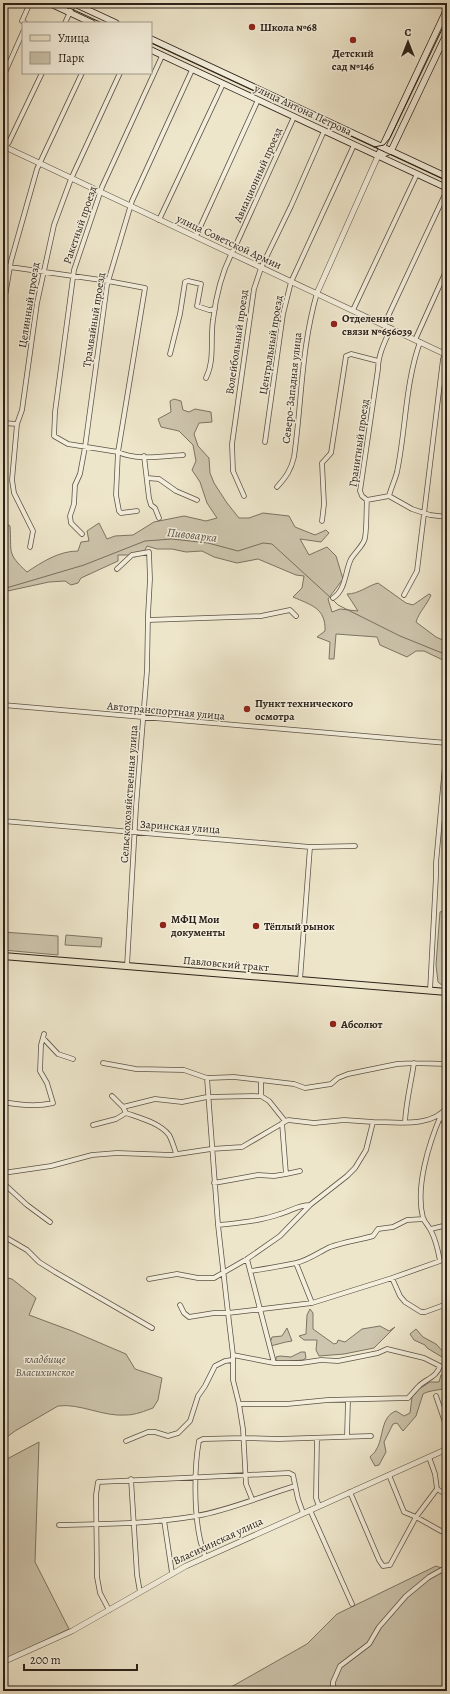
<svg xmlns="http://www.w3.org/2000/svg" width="450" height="1694" viewBox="0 0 450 1694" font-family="Alegreya,serif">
  <rect width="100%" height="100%" fill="#eee6cb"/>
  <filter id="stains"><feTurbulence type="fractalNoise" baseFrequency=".005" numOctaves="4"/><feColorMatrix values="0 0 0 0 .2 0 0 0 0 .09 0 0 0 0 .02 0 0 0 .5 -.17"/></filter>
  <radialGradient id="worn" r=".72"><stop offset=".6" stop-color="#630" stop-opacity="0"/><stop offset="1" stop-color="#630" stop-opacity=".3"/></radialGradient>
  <path fill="#cdc5ad" stroke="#7c7464" d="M174,399L181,401L183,410L189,412L195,409L211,412L212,422L199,423L194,434L198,446L209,458L210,473L214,483L227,503L239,518H249L263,513L289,516L295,527L315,535L326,530L329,533L321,542L300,539L309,555L327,547L336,556L343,579L328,599L332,612L340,609L358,611L347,594C359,594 367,586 378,583L406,603L413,605L429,594L431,595C427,605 419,612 416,622L436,637L447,642L445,661L424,651H416L407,657L380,645L377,637L336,634L334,659H329L330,642L317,637L325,631C326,608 311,605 293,597L302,588L304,576L296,575L258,559L237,563L214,557L202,551L186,552L172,549H157L147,546L145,550L135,557L128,555H118V561L81,578L78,583L71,585L65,581L49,582L3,592V523L7,524L10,526C12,552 6,553 27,572C42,562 59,551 78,551L81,542L89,541L87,531L99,523L107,539L115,536L133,535L154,522L184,516L206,521L217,518L207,503L200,482L192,470L196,461L193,445L179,431L161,427L158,419L171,412L170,401Z
    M447,909V986H443L438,982L436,965L440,912Z
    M3,932L58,936V955L3,950Z
    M66,935L102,938L101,947L65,945Z
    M3,1277L12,1279L36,1298L29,1315L72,1331L126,1354L135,1369L162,1378L158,1400L153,1408C145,1411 135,1415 126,1415C103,1417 80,1403 58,1406L15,1431L3,1440Z
    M310,1309L313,1313V1329L334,1344L337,1343L338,1340L345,1342L362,1329L380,1326L389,1331L395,1327L374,1348L344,1354L319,1356L316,1350L317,1340H304L299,1336L306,1334L307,1315Z
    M287,1328L292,1341C283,1342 277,1345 269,1346L272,1337L282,1336Z
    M416,1329L423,1337L436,1344L447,1356V1360L427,1348L425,1345L414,1340L410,1334Z
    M301,1352H305L306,1358L303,1360L279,1362L276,1361V1357L280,1356L291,1357Z
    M441,1375H447V1389C442,1389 427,1391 423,1394L416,1416L403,1431L397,1423L393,1424L384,1442L386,1452L379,1465L375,1466L370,1457C372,1454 375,1453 376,1450C384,1438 380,1417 396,1411L404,1416L410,1413L412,1397L419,1389L430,1382H439Z
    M39,1442L35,1562L69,1629L3,1660V1454L7,1459Z
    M436,1566L444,1569L447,1583V1691H224L307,1644L337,1614Z"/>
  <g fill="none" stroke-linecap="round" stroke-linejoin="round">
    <path stroke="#796f60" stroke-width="1" d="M3,589L84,565L145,541L172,539L208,543L238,551L263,543L272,544L331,598
      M333,600L338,605L400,636L447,655"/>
    <g stroke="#5c5346" stroke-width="5.5">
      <path id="minor" d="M25,23L22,21L30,3
        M65,23L74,3
        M162,56L102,187L74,270L55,412L54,436L68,444L118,452C137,461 163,456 183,455
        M3,77L23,32
        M3,150L9,142L42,73
        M159,220L223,84
        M196,236L258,100
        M3,266L108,281L145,288L118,452L116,495L119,511L121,513L137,511
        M3,308L11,261L37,169L82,73
        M353,310L417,174
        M384,325L447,190
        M415,340L447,269
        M170,354L180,314L185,282L188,281L201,284L197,306L209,310L215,309
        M206,378C215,360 210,340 213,320C216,295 222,270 235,247L294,117
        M3,423L17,424
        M265,442L283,314L291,282L354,145
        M144,456L149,498L151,505L155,508L159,518
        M147,478L159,479L176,491L197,500
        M277,487C286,477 291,470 294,457C302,401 301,348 317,293
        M244,496L233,471L232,444L254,289L261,268L291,206L324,131
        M389,496L412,509L430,515L447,517
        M367,500L389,496C391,488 395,480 397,472C406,429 405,384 420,342
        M322,521L324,504L322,463L331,453L346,356L351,354L378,361
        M82,534L71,523L70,516L74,504L75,485L80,474L85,447L107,285L132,201L192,70
        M30,547L33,531L14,493L12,480L17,424L22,410L37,303L54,225L71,179L120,73
        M117,569L132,555L149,552L150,579L148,615L147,670L136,807L127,966
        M404,595L417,571L443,359L447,349
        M333,598C346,590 345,571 351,559C355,552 364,545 365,538C367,525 366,513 367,500L362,496L360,491L378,369C378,355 385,341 391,328
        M148,620L261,616L290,610L296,616
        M3,705L447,743
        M3,821L310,847L355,846
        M300,980L310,847
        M430,991L436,876V863L447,744
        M43,1038L58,1054L73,1059
        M103,1063L136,1069L184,1070L207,1078L234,1077L294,1084L305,1088L331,1084L338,1078L348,1074L397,1064L414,1063L447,1064
        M207,1078L218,1225L228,1313L312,1303L392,1278L440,1261C438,1250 436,1240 431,1231C429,1226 425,1223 423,1218C415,1187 429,1143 441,1115L447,1128
        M261,1081V1096
        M112,1096L123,1107L155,1099L182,1102L207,1097L261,1096L269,1101L285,1121
        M3,1102C19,1105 37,1107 53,1103L47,1083L40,1071L41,1045L44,1034
        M123,1107L126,1113C140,1118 160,1123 169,1135C172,1140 174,1148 176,1153
        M405,1122C406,1102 411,1083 414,1063
        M93,1125L116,1119L126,1113
        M3,1173L51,1166L92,1155L117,1153L171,1155L211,1149L242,1147L288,1120L314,1123L344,1120L373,1122
        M286,1174L300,1171
        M3,1183L27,1205L50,1222
        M214,1183L258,1175L274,1176L286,1174L282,1123
        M218,1225C239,1223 260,1221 280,1214C291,1211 298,1205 310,1205
        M431,1229L447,1225
        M3,1236L27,1250L39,1262L55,1272L152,1328
        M247,1259L274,1363
        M296,1263L312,1303
        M250,1271C266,1269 281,1266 296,1263C309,1260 319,1252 330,1247C344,1242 359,1240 373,1236L378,1229L393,1227L407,1220L424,1219
        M392,1278L400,1296L405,1302L421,1312H425L447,1304
        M149,1279L177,1274L198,1278H214L247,1259L280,1236L310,1205L347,1176L355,1168L366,1150L373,1122C396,1122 432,1128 447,1107
        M180,1305L184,1313L189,1317L214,1313H228L233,1355V1380L239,1404L243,1429L246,1484L252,1499
        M233,1355L274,1363H301L321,1360L338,1361L378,1353L387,1349L424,1358L440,1366C437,1377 426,1379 419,1386C415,1390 412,1394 408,1398L328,1400L287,1404H239
        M436,1396L447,1428
        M347,1436L348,1400
        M317,1438L316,1498L319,1506
        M126,1441L148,1432H155L168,1436L178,1433L190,1421L198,1396L205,1386L215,1366L225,1361L232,1360
        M429,1457L435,1474L437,1489L447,1495
        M389,1475L404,1512L416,1517L441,1531L446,1532L447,1531
        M131,1479L137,1575L140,1592
        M350,1492L379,1560L383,1566L390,1565L416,1517L437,1489
        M310,1510L352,1604
        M164,1520L172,1573
        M59,1525C105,1524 151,1524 196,1516C230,1510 262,1496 295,1486
        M205,1557C204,1551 201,1545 200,1539C194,1512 194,1467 199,1441L203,1439L243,1438L278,1439L371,1436
        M109,1610L100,1593L97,1577L96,1495L98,1482L289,1473L293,1475L298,1499L303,1513
        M333,1691V1682L340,1666L369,1644L379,1627L406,1596L429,1577L447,1567"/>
    </g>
    <g stroke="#5c5346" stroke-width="6">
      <path id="tertiary" d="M3,146L447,355
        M317,293L378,156
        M3,1662L72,1631L186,1566L447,1449"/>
    </g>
    <g stroke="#2c221a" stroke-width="7">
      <path id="secondary" d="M49,3L92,23
        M73,3L116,23
        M151,39L447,177
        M151,50L447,188
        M378,156L447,9
        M378,156L391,151L447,33"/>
    </g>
    <g stroke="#2c221a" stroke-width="8">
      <path id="primary" d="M3,956L447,992"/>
    </g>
    <use href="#minor" stroke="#f4efdd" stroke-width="4"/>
    <use href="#tertiary" stroke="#f4efdd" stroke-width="5"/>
    <use href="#secondary" stroke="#f4efdd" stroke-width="5.5"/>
    <use href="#primary" stroke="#eee6cb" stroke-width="6"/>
    <path stroke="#2c221a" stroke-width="1" d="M59,3L102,23
      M151,43L447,181
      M374,147L384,145L390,138L447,19"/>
  </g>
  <g fill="#8f2418" stroke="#f4efdd" stroke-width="1.5">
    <circle cx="252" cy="27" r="4"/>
    <circle cx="353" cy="40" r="4"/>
    <circle cx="334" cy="324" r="4"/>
    <circle cx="247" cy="709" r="4"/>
    <circle cx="163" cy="925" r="4"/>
    <circle cx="256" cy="926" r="4"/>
    <circle cx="333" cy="1024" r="4"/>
  </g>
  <g text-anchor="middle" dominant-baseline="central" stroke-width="3" stroke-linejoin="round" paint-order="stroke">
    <g font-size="11" font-weight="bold" fill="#2c221a" stroke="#f4efdd" text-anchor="start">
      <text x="260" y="27">Школа №68</text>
      <text x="353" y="53" text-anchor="middle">Детский<tspan x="353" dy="13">сад №146</tspan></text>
      <text x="342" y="318">Отделение<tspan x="342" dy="13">связи №656039</tspan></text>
      <text x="255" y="703">Пункт технического<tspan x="255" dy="13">осмотра</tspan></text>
      <text x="171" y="919">МФЦ Мои<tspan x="171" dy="13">документы</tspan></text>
      <text x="264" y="926">Тёплый рынок</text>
      <text x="341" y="1024">Абсолют</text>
    </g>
    <g font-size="11" fill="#2c221a" stroke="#f4efdd">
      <text transform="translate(303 110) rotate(25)">улица Антона Петрова</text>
      <text transform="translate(258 175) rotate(-66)">Авиационный проезд</text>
      <text transform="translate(80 225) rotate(-71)">Ракетный проезд</text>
      <text transform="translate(229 242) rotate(25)">улица Советской Армии</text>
      <text transform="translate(29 305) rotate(-81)">Целинный проезд</text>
      <text transform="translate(94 320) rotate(-81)">Трамвайный проезд</text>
      <text transform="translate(237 342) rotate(-82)">Волейбольный проезд</text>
      <text transform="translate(271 345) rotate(-81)">Центральный проезд</text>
      <text transform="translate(292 388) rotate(-84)">Северо-Западная улица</text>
      <text transform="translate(359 443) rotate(-82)">Гранитный проезд</text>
      <text transform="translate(166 711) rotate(5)">Автотранспортная улица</text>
      <text transform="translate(129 794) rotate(-86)">Сельскохозяйственная улица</text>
      <text transform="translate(180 827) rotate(4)">Заринская улица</text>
      <text transform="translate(226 964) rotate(5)">Павловский тракт</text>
      <text transform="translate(218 1541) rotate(-25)">Власихинская улица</text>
    </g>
    <g font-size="11" font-style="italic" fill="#5c5346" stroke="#f4efdd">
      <text x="45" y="1359">кладбище<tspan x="45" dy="13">Власихинское</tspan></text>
    </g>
    <g font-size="12" font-style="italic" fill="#594f43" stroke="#f4efdd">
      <text transform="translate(192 535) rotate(7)">Пивоварка</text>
    </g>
  </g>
  <rect width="450" height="1694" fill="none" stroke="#eee6cb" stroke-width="16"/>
  <rect x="4" y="4" width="442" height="1686" fill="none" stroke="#2c221a" stroke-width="2"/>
  <rect x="8" y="8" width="434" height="1678" fill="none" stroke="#2c221a"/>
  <rect x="22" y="22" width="130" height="52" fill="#f4efdd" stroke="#a49d8f"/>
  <rect x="30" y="35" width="20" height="6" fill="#eee6cb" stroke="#a49d8f"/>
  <text x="58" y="42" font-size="12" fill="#2c221a">Улица</text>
  <rect x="30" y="52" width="20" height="12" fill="#cdc5ad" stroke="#a49d8f"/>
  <text x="58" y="62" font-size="12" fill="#2c221a">Парк</text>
  <g transform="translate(408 42)" stroke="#f4efdd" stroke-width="3" paint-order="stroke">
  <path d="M0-3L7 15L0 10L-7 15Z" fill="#2c221a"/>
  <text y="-6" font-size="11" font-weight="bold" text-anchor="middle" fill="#2c221a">С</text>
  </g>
  <path d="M24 1664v6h113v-6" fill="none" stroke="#2c221a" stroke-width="2"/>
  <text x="30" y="1664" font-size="12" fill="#2c221a" stroke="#f4efdd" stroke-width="3" paint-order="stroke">200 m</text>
  <rect width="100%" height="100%" filter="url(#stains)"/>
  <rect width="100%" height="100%" fill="url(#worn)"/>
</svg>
